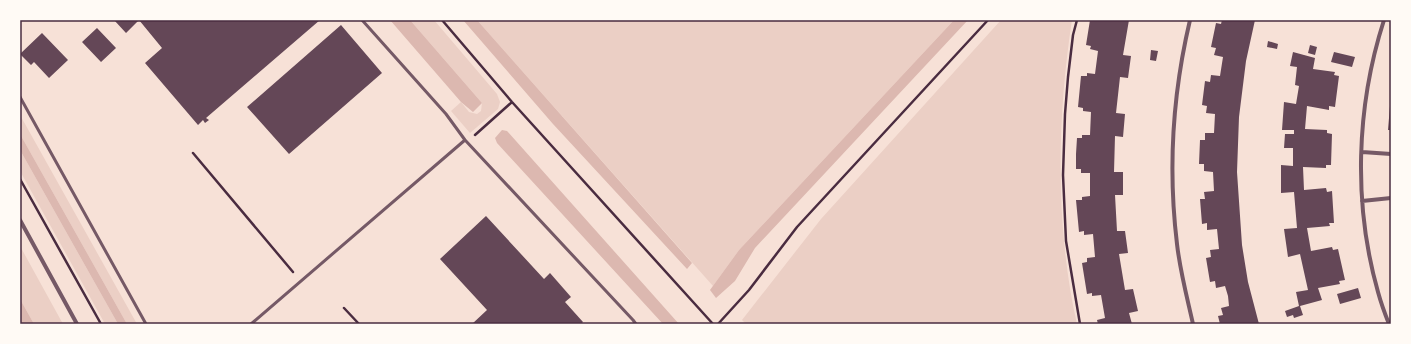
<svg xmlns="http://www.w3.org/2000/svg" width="1411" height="344" viewBox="0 0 1411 344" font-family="'Nunito Sans',sans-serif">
  <rect width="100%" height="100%" fill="#f7e1d7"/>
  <path fill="#ebcfc5" d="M410,20H434L497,94L500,102L498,109L470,133L451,111L461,102L469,112L477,114L481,111L482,103Z
    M477,20H954L739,250L713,286Z
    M1001,20H1072C1057,117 1055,228 1077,324H746L742,320L821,219Z
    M20,115L137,324H127L20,134Z
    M20,150L118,324H105L20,171Z
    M20,246L63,324H34L20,299Z"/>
  <path fill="#dcb8b0" d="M390,20H410L482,103L473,112L461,102Z
    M463,20H477L692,263L687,269L553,124Z
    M954,20H968L755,248L735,281L716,298L710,290L739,250Z
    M502,130L507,131L679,324H663L497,143L495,138Z
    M20,134L127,324H118L20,150Z
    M20,299L34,324H20Z"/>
  <path fill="#644757" d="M114,20H320L206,118L209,120L205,123L203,120L198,125L145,63L162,48L139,20L126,33Z
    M1090,20H1129L1123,55L1131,56L1128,78L1120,77L1116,113L1125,114L1123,137L1115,136L1114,172H1123V195H1115L1117,231H1125L1128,253L1119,254L1125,290L1133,289L1138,311L1129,313L1132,324H1098L1097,320L1105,318L1101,295L1092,296V293L1087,294L1082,263L1087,262V258L1095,257L1093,234L1084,235V231L1079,232L1076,200H1082V197L1090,196V173H1081V169H1076V154L1077,138H1082V135H1090L1091,112L1083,111V108L1078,107L1081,76H1087V73L1095,74L1098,51L1090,49L1091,46L1086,45Z
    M1222,20H1255L1246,61L1239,117L1237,172L1242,245L1248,282L1259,324H1220L1218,316L1223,315L1221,308L1229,306L1228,296L1225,286L1216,288L1215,281L1210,282L1206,258L1211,257L1210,250L1219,249L1217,229L1207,230V223L1202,224L1200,199H1205L1204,192L1214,191L1213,172L1204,171V164H1199L1200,140H1205V133H1214L1215,114L1206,113L1207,106L1202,105L1205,81L1210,82L1211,75L1220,76L1223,57L1214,55L1216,48L1211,47L1216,23L1221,24Z
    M341,25L382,73L289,154L247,107Z
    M97,28L116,48L101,62L82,42Z
    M42,33L68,60L49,78L34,62L31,65L20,54Z
    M1268,41L1278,44L1277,49L1267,47Z
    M1310,45L1317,47L1315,55L1308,53Z
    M1151,50L1158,51L1156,61L1150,60Z
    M1293,52L1315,58L1313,69L1335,72L1334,75L1339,76L1335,107L1329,106V110L1307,106L1305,129L1327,130V133L1332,134L1331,165H1326V168L1303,167L1304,190L1326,188L1327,192L1332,191L1334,223H1329L1330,226L1307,228L1311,251L1332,247L1333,250L1338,249L1345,280L1339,281L1340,284L1318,288L1322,300L1300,306L1303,315L1294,318L1293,315L1287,317L1285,311L1299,306L1296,292L1308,290L1300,254L1288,257L1284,229L1297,228L1294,192L1281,193V165L1293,166V148H1284L1285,134H1294V130H1282L1284,102L1296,104L1299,86L1295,85L1297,67L1290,66Z
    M1334,52L1355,57L1352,67L1331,62Z
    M1390,106H1391V130H1388Z
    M486,216L544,279L550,273L571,297L565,302L583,322L581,324H472L487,310L440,259Z
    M1358,288L1361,298L1340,304L1337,294Z"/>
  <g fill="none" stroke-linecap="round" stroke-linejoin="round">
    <path stroke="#4a2c40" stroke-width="2.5" d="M442,20L512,102L713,324
      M1077,20L1073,35L1068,77L1065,114L1063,175L1066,241L1080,324
      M475,135L512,102
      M193,153L293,272
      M20,179L101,324
      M344,308L359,324
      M718,324L749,290L797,227L988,20"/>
    <path stroke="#755966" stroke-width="3" d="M362,20L446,114L465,140
      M20,97L146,324
      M251,324L465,140L633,320L636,324"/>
    <path stroke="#755966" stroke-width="4" d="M1190,20C1173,92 1168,170 1177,244C1180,271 1187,297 1193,324
      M1384,20C1356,107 1353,204 1378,292C1381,303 1385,314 1389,324
      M1362,152L1391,154
      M1362,201L1391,198
      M20,220L77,324"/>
  </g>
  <rect width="1411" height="344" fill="none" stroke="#fffaf5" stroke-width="42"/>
  <rect x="21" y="21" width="1369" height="302" fill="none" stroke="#4a2c40" stroke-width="1.5"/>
</svg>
